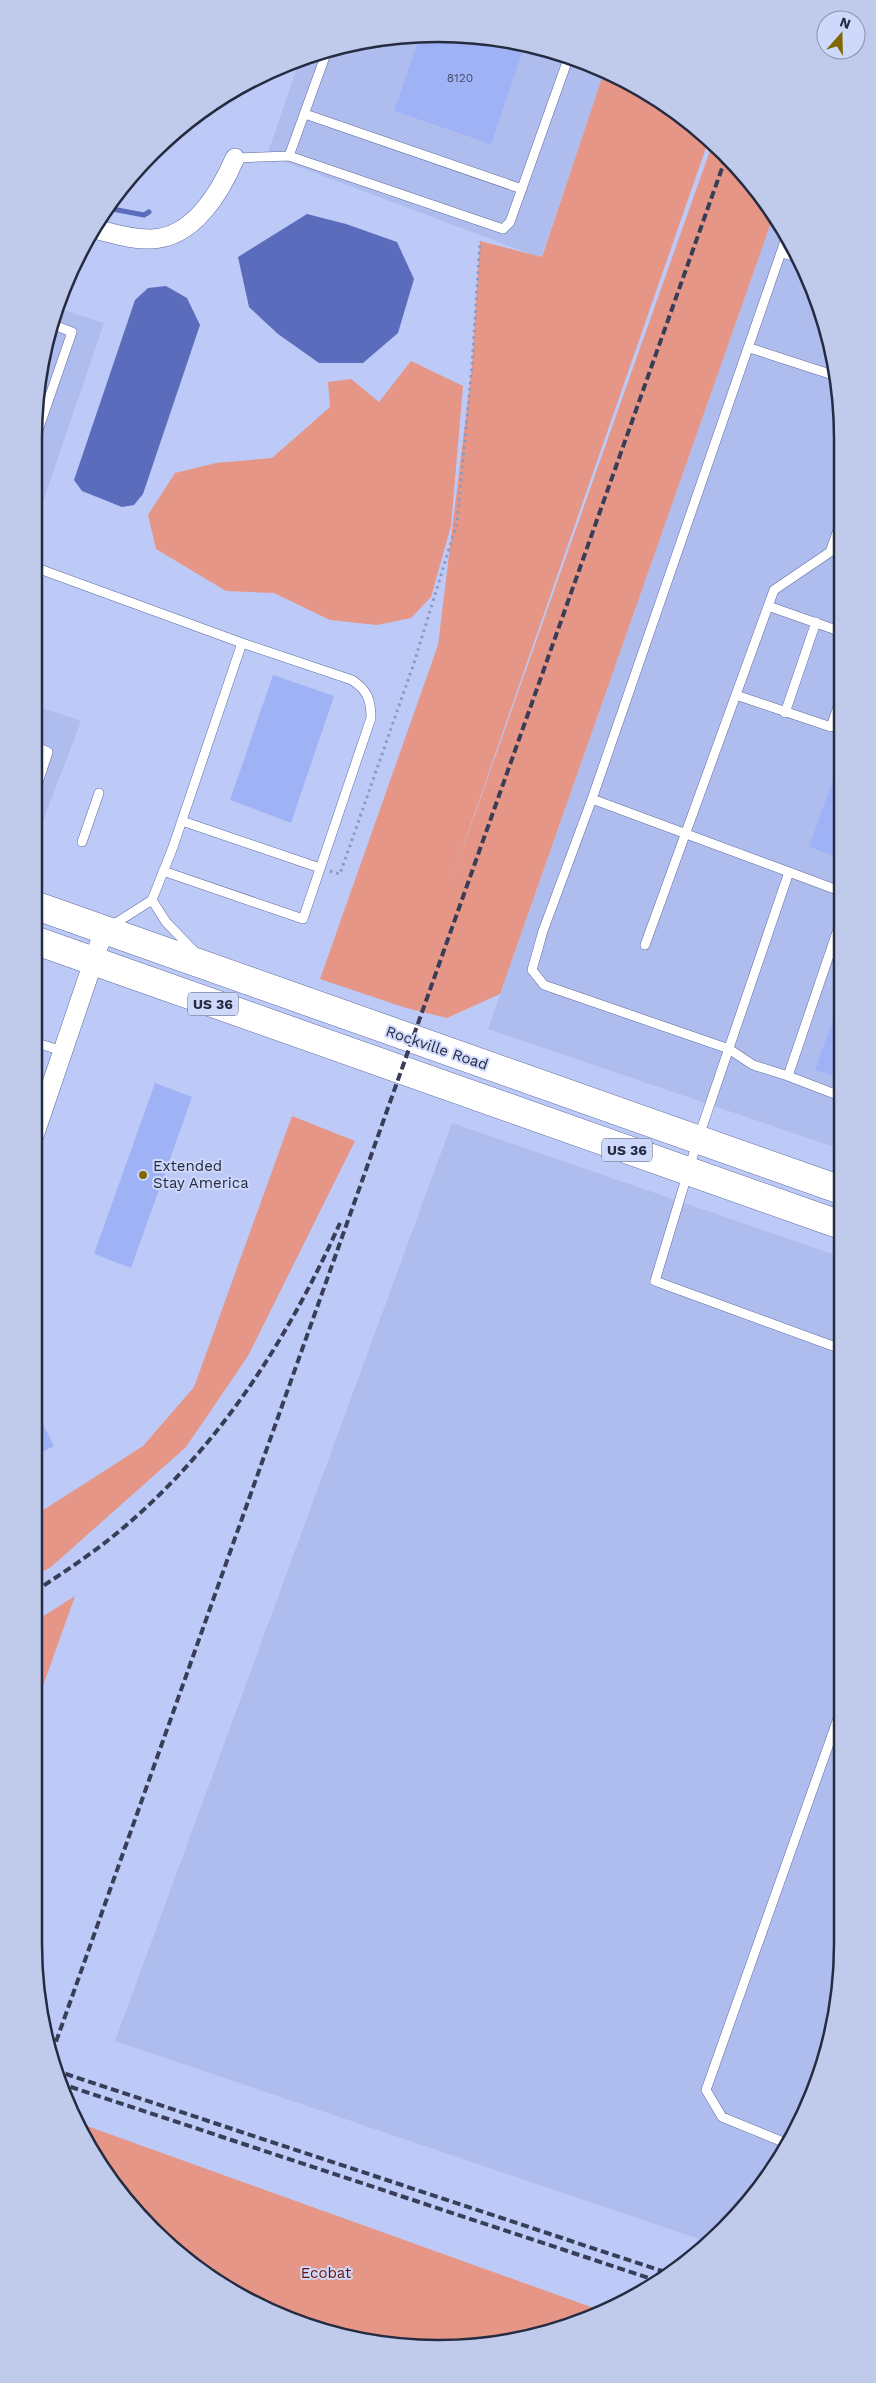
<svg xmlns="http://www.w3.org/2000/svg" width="876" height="2383" viewBox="0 0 876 2383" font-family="'Work Sans',sans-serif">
  <rect width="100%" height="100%" fill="#bdcaf7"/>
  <path fill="#afbdee" d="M465,35L543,48L603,75L541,258L267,155L300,59L386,37Z
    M773,217L801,259L839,385L840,1149L488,1029Z
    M57,308L104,323L34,528V438L48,333Z
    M34,705L81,721L34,845Z
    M452,1123L841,1257L842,1945L828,2050L800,2124L759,2191L705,2241L115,2041Z"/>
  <path fill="#e69686" d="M603,75L662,102L708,142L449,887L712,145L742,172L773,217L500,994L447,1018L406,1008L320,979L438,645L472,366L480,241L542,257Z
    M411,361L463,386L451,526L431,597L411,618L377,625L330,620L274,593L226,591L156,549L148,515L175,473L216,463L272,458L330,407L328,382L351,379L379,402Z
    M292,1116L355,1141L248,1356L186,1447L51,1567L34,1576V1516L143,1446L194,1387Z
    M75,1596L34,1711V1622Z
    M76,2122L605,2312L593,2318L517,2341L385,2346L308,2328L236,2295L134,2211L88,2147Z"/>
  <path fill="#5b6cbc" d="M307,214L346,224L397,242L414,279L398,333L363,363H319L278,334L249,307L238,257Z
    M166,286L187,298L200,325L143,494L134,505L122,507L82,491L74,480L135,300L148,288Z"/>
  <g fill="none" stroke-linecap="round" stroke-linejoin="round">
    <path stroke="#5b6cbc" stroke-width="5" d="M107,208L144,215L149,212"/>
  </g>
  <path fill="#9fb2f6" d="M465,35L525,45L491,144L394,111L420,36Z
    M273,675L334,696L291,823L230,800Z
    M839,762H840V858L809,847Z
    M840,999V1078L815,1070Z
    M155,1083L192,1097L131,1268L94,1254Z
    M34,1406L54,1446L34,1456Z"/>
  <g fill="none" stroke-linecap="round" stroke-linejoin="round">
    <g stroke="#5e6b9e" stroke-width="10">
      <path id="lane" d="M305,114L522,189
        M289,156L327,51
        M235,158L289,156L503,229L510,222L568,59
        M786,238L592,799L789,872L698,1139L655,1281L841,1349
        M781,253L800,258
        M750,348L836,376
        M34,442L72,332L51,324
        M34,567L242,643L173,847L152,900L111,926
        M768,606L839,631
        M736,695L831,727L839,704
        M785,713L816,622
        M34,746L48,752L34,795
        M592,799L543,931L532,970L544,985L729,1049L753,1065L788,1076L840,923
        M182,821L320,868
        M82,842L99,793
        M163,871L303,919L371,718C371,699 367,690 352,680L242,643
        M789,872L840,891
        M152,900L166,922L194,951
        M645,945L774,590L830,552L839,527
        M34,1042L62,1051
        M788,1076L840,1096
        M788,2144L722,2117L706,2090L842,1707"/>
    </g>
    <g stroke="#5e6b9e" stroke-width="20">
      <path id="street" d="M94,229C112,233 132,240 151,239C193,238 220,193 235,158
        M34,1136L104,930"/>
    </g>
    <g stroke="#5e6b9e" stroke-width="29">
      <path id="primary" d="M34,905L841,1190
        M34,940L841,1225"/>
    </g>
    <path stroke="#8e99bf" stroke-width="3" stroke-dasharray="2.5 4" stroke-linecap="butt" d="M330,871L340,874L414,663L457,523L472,366L480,241"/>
    <use href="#lane" stroke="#fff" stroke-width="9"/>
    <use href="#street" stroke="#fff" stroke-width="19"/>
    <use href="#primary" stroke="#fff" stroke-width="28"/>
    <path stroke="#383e57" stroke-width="4" stroke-dasharray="8 4" stroke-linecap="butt" d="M34,1592C64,1572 95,1552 123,1528C220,1446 288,1339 340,1223
      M52,2053L726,157
      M54,2070L671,2274
      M59,2083L661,2282"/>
  </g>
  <circle fill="#806700" stroke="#ced8fa" stroke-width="2" cx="143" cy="1175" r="5"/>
  <g text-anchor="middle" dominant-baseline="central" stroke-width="4" stroke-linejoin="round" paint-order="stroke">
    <g font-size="12" fill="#444d6e">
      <text x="460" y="78">8120</text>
    </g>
    <g fill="#ced8fa" stroke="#585f78" stroke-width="1">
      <rect x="188" y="992.5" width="50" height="23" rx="4"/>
      <rect x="602" y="1138.5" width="50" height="23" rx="4"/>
    </g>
    <g font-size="14" font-weight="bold" fill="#252b41">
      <text x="213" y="1004">US 36</text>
      <text x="627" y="1150">US 36</text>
    </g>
    <g font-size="15" fill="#252b41" stroke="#ced8fa">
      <text transform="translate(437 1048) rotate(19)">Rockville Road</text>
    </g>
    <g font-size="15" fill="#252b41" stroke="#ced8fa" text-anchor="start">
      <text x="153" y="1166">Extended<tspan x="153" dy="17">Stay America</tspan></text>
    </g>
    <g font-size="15" fill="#6b1203" stroke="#ced8fa">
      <text x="326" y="2273">Ecobat</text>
    </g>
  </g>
  <path d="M0 0H876V2383H0ZM438 42H438A396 396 0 0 1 834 438V1944A396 396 0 0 1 438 2340H438A396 396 0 0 1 42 1944V438A396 396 0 0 1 438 42Z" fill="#c0caeb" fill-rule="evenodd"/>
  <path fill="none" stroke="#252b41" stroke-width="2.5" d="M438 42H438A396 396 0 0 1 834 438V1944A396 396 0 0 1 438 2340H438A396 396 0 0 1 42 1944V438A396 396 0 0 1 438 42Z"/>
  <g transform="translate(841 35) rotate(20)"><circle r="24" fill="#ced8fa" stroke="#8a93b0"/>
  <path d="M0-4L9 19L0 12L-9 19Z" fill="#806700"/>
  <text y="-8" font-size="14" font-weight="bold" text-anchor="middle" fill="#252b41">N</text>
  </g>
</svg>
